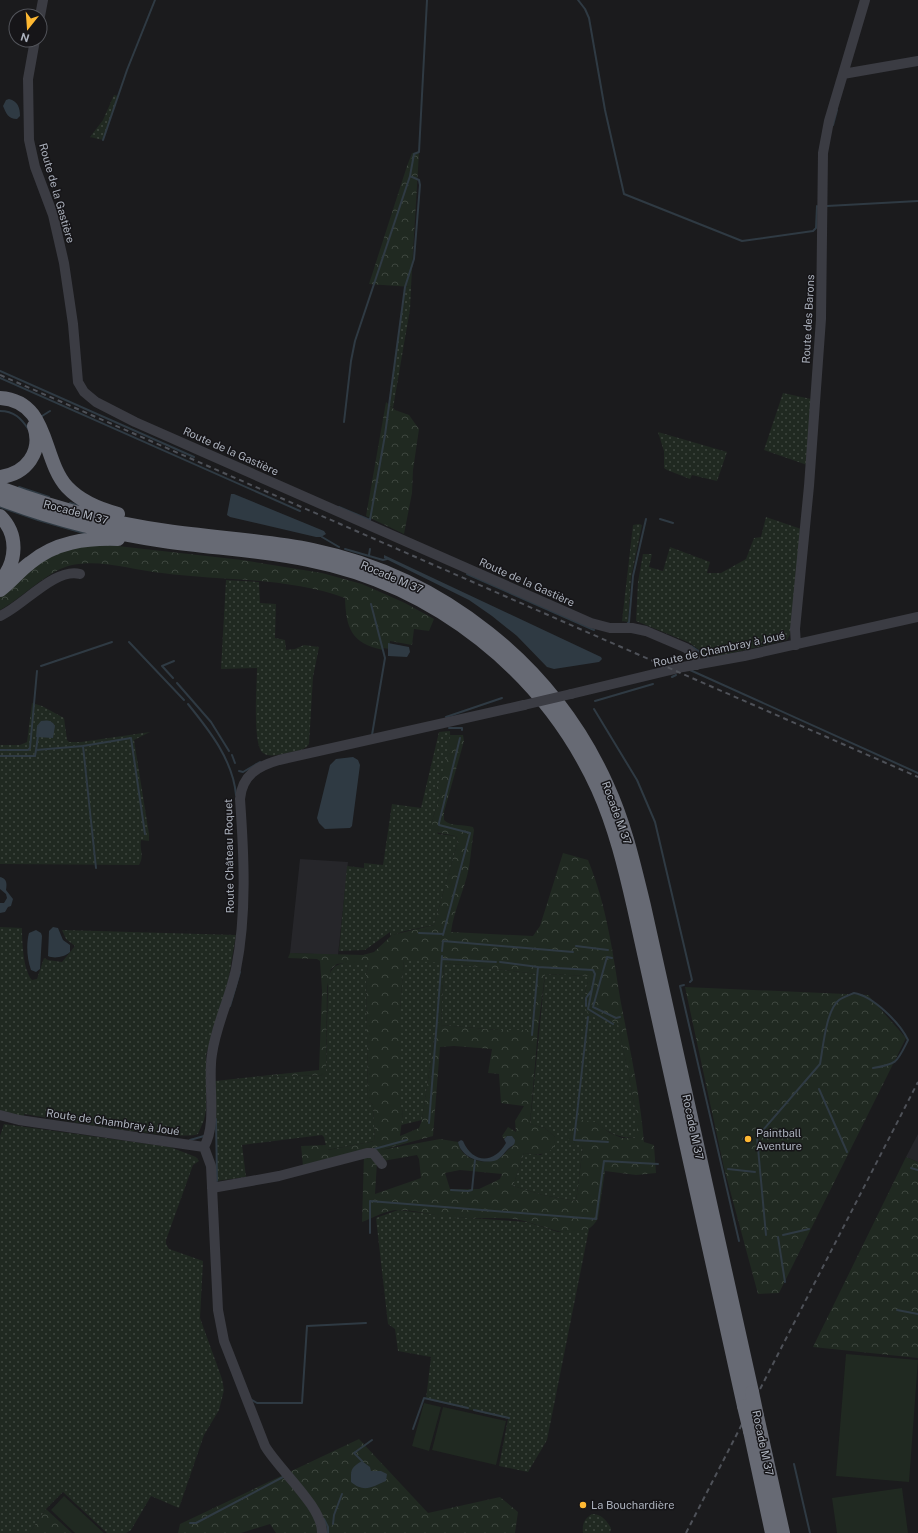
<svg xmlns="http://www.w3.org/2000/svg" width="918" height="1533" viewBox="0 0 918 1533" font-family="'Public Sans',sans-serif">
  <defs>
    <pattern id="grass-dots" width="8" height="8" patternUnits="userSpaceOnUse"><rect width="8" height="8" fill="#202921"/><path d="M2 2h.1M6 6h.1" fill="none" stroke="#3e463f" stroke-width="1.8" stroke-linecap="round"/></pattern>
    <pattern id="forest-crowns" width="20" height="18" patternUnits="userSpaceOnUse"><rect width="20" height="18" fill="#202921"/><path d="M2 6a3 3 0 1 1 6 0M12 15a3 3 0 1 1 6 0" fill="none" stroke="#3e463f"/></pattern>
  </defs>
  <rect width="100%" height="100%" fill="#1b1b1d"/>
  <path fill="#26262a" d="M300,859L348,862L338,955L290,953Z
    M918,1134V1162L906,1157Z"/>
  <path fill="url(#grass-dots)" d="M114,95L118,96L103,140L90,137L103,120Z
    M405,287H411L410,309L393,408L389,404Z
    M783,393L811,399L807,465L764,450Z
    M658,432L727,452L717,481L692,475L690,479L667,470L664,468V451Z
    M766,517L801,529L790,634L787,640L719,656L706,655L690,643L636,621L638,582L643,554H652L649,567L663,571L670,547L710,562L707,573H721L746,559L754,538L761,537Z
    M639,524L642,525L631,578L628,622L622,621L633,525Z
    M226,580L259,582L260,603L276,604L275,638L285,640L286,650L295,649L304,645L319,647L313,677L309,744C305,751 294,751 287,753C279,754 270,758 263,753C252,745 257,683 257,668L221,669Z
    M32,703L42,706L64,718L67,740L69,742H81L150,732L134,740L149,834V841L141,840C139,851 145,854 139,865L0,864V745H20L27,742Z
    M450,731C451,752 444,773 435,791L440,794L432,822L438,834L456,836L458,841L434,925L405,931L390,936V932L365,950L339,951L347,866L364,868V863L383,865L392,804L421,808L439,732Z
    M0,927L22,928C22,941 23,970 32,980L37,979L44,958L48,960L62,962L75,946L66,939L62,930L236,935L228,982L206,1055V1110L204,1120L198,1134C184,1142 49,1118 24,1114V1117L0,1111Z
    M404,959L442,962L436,1026L422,1120L401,1125L403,1113L400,1104V1009Z
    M344,963H369L366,975L368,1101L373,1105L375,1141L327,1150L324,1137L322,1135L242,1145L246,1177L217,1181L215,1081L252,1077L326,1075L328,979C331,969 334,965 344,963Z
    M444,963L538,974L531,1030H499L441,1025Z
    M545,974L590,976C585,990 581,1002 590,1016L618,1022L637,1117L638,1138C618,1138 610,1134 595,1122L583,1146L576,1201L543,1195L513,1186L524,1153L541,1155L555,1142V1137L545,1128L530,1124Z
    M4,1124L170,1147L196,1157L199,1161L193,1165L166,1240V1244L169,1249L203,1261L200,1318L222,1379L224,1390L219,1410L204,1435L179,1508L151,1496L131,1530L126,1533H107L63,1492L46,1509L29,1533H0V1136Z
    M398,1210L455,1217L527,1222L558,1232L589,1229L547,1440L528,1472L499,1466L508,1419L426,1399L431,1357L398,1351L395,1329L388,1324L376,1218Z
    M592,1514C602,1514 606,1520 611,1528L610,1533H583C582,1524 584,1519 592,1514Z"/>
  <path fill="url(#forest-crowns)" fill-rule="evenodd" d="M419,152L411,287L369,284L407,166L412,153Z
    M386,402L395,410L409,415L419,429L413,470L412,493L404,534L366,516Z
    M109,545L242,560L322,573L362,584L405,603L434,619L429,631L414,629L412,645L390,641V649L383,648V650C351,643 346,628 345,598C287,577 222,581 162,573C133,570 101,559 72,565C48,570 21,599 0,610V595L40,561L74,546Z
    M450,735H463L464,741L444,812V820C451,827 464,824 473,827L474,830C472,842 471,854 469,867C465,889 454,909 451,932L533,936L540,926L563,853L588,860C607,906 613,955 621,1003C630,1050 640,1094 644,1142L654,1145L656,1173L636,1175L605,1171L598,1218C583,1249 538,1222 515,1219C494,1217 472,1219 451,1217C434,1216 417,1210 400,1210C388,1209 373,1218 362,1222L364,1154L303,1166L301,1146L326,1145L328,1150L375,1141L373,1105L368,1101L366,975L369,963H344L337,964L331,969L327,987L326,1075L252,1077L319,1070L322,991L320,961L317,959L288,958L290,953L363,955L374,952L392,935L434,925L458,841L456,836L434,832L432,822L440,794L435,791C444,773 449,754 450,735ZM404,960L442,963L436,1026L422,1120L419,1128L400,1136L403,1113L400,1103V1009ZM444,963L538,974L531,1030H499L441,1025ZM545,974L589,976C586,991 581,1001 589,1016L618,1023L637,1117V1138H622L610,1133L595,1122L575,1119L568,1141L583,1146L576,1201L543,1195L513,1186L524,1153C538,1155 556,1157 555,1137L545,1128L530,1124L538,1029ZM454,1046L492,1049L488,1073L499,1074L501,1103L524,1106L515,1121L516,1132L508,1127L502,1136L504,1139L507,1136L513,1146C507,1149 504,1156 499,1158C485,1166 461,1160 458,1142L440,1139L381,1150L433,1136L440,1047ZM417,1155L419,1159L421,1178L375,1194L377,1162ZM460,1170L502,1174L500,1179L479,1189H450L445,1173Z
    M685,987L868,995L906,1038L779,1293L758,1294L724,1168Z
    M906,1157L918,1162V1358L813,1347Z
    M359,1439L428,1513L500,1497L518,1512L515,1533H276L270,1524L241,1533H178L180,1524Z
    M46,1509L72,1533H29Z"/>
  <path fill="#202921" d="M846,1354L918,1360L909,1482L836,1476Z
    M424,1403L441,1407L429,1451L412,1446Z
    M443,1407L506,1421L496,1465L432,1450Z
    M902,1488L908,1533H837L832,1498Z
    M64,1496L104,1533H75L51,1510Z"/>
  <path fill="#2f3a43" d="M9,99C18,101 20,108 20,116L17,119C8,119 6,113 3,106L6,100Z
    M231,494H234L324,531L326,534L321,537H316L230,517L227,515Z
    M384,555L601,657L602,659L599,662L554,669L547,667L517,636L492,616L469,600L384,558Z
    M388,643L409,647L410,652L407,657L388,656Z
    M41,721C47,720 52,720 55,726L53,738L36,737L37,726Z
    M353,757L358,760L360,765L352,826L350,828L325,829L319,823L317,818L330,765L336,759Z
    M0,877C7,879 7,883 6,890L13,899L11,906L8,907L5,912L0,913V903H4L7,898L6,894L0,889Z
    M53,927L58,928L63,940L70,945V952C65,957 54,959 48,956L49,931Z
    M36,930L41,933L42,936L40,969L36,972L31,970C27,959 26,944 29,933Z
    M507,1136H512L515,1140C515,1146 512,1145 508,1149C504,1153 502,1157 497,1160C483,1165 461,1158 458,1142L461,1140L463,1141C473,1164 494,1164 506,1143L504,1139Z
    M362,1461L370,1467L371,1471H381L387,1474L386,1481C372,1487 364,1493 351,1482C351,1470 350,1468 362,1461Z"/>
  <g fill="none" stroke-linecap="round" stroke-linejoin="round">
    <path stroke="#2f3a43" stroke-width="2" d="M578,0L585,9L589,18L605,110L624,194L742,241L813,231L816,228L817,206
      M833,125L837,110
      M103,140L127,70L155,0
      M827,206L918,201
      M0,371L194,457
      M0,378L300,511
      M0,411C14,411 21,418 29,430
      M42,416L50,411
      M344,422L351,361L355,341L410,176
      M19,487L49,497
      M70,503L81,506
      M0,507L38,520L87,534
      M339,507L370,520L385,435L405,287L414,259L420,185L419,180L410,176L414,154L419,152L427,0
      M660,519L673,523
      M322,537L339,547
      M345,549L383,560L387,559
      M369,555L370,549
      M467,574L594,630
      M371,604L385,658L372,735
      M627,624L629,622L633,576L646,519
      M129,642L184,700
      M691,646L709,658
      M41,666L112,642
      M690,670L918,773
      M672,677L676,675
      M173,678L162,666L174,661
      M177,683L211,722L229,751
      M595,701L653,684
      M188,704C209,730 233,760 236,795
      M594,709L637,780L655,822L692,980L690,982
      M446,717L502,698
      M449,728H462V730
      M38,736L36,750L83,746L131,738L145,834
      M83,746L96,868
      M0,750H28L30,748L37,671
      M232,755L235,763
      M0,756H35L36,750
      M239,771L243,772L260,762
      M419,933L443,934
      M443,935L470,833L439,825V823L460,738
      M443,941L573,952
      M576,946L608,950
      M442,951L443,941
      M612,958L607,957L593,1007L616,1018L620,1017
      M442,959L496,962
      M500,962L538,967
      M684,985L680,986L739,1241
      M230,1006L240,972
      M586,1006V998L591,991
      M588,1017L574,1140L608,1142
      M532,1035L538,967L593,970L595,974L588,1009L613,1024
      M819,1089L847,1152
      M216,1119L217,1181
      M429,1123L442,956
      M190,1140L204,1136
      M374,1149L407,1140
      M911,1168L918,1170
      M728,1169L755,1172
      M451,1190L468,1191L472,1190L475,1160
      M370,1233V1201L596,1219L604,1161L658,1164
      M766,1235L757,1137L820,1064C823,1048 826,1010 839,1000C843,997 849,995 854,993C873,996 900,1023 908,1040C897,1062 898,1064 873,1068
      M783,1235L809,1229
      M778,1237L785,1282
      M897,1310L918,1314
      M252,1400L257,1403H302L307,1326L366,1323
      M474,1410L509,1418
      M413,1429L424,1398L468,1408
      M362,1461L354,1453L372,1440
      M794,1464L810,1533
      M324,1519L328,1527V1533
      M190,1523H196L283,1477
      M333,1524L334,1515L342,1494"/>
    <path stroke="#3b3c43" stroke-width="10" d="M40,16L43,0
      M35,40L28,79L29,140L35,167L53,215L64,263L73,324L78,382L84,392L96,402L135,422L591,623L610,628H632L646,631L686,648L694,655L697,665
      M843,74L918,61
      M0,616C22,607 55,567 80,574
      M796,645L795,629L809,486L821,319L823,153L829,121L865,0
      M571,694L683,667L744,656L918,617
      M0,1115L19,1120L204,1147
      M204,1147C218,1122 207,1083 212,1054C216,1025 230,998 236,969C247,914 244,855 240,799C242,775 258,766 279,760L524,705
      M204,1147L211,1166L218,1310L224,1341L265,1446C279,1470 323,1507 322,1533
      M212,1188L279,1176L367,1153H373L382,1164"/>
    <path stroke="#676a74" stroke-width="14" d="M0,398C50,401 41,458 67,487C81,502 99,509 118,514
      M0,477C26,474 43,452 34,426
      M0,488C54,508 110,523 167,531C215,538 264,540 313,550C442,577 553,665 607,785C625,824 634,865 644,906L752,1392
      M0,499C53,519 108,533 164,541C212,548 260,550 308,560C435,585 544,671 598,789C615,827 625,868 634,908L744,1406
      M0,516C19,535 17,562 0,582
      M0,590C11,582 19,571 30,563C55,542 86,538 118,539
      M757,1416L783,1533
      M750,1431L772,1533"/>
    <path stroke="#4e5158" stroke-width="2" stroke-dasharray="5 4" stroke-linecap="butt" d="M0,375L918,777
      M686,1533L918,1082"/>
    <path stroke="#3b3c43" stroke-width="10" d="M524,705L571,694"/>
    <path stroke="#676a74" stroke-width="14" d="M752,1392L757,1416
      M744,1406L750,1431"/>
  </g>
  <g fill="#feb832" stroke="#161518" stroke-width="1.5">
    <circle cx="748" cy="1139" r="4"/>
    <circle cx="583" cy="1505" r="4"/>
  </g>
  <g text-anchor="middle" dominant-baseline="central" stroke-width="3" stroke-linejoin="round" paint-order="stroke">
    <g font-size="11" fill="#acb2bd" stroke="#161518">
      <text transform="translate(57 193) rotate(74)">Route de la Gastière</text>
      <text transform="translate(808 319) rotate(-87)">Route des Barons</text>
      <text transform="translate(231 451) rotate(24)">Route de la Gastière</text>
      <text transform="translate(76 512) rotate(15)">Rocade M 37</text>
      <text transform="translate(392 577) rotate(23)">Rocade M 37</text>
      <text transform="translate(527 582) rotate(24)">Route de la Gastière</text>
      <text transform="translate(719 649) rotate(-12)">Route de Chambray à Joué</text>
      <text transform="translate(617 813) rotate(70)">Rocade M 37</text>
      <text transform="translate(229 856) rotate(-91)">Route Château Roquet</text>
      <text transform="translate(113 1122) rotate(8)">Route de Chambray à Joué</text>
      <text transform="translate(693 1127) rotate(78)">Rocade M 37</text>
      <text transform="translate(763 1443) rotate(78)">Rocade M 37</text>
    </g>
    <g font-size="11" fill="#acb2bd" stroke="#161518" text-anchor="start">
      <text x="756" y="1133">Paintball<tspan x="756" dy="13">Aventure</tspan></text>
      <text x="591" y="1505">La Bouchardière</text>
    </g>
  </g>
  <g transform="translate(28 28) rotate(197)"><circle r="19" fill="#161518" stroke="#52545a"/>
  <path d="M0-3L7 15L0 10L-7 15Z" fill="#feb832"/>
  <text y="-6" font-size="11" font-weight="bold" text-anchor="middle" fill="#acb2bd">N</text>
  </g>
</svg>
